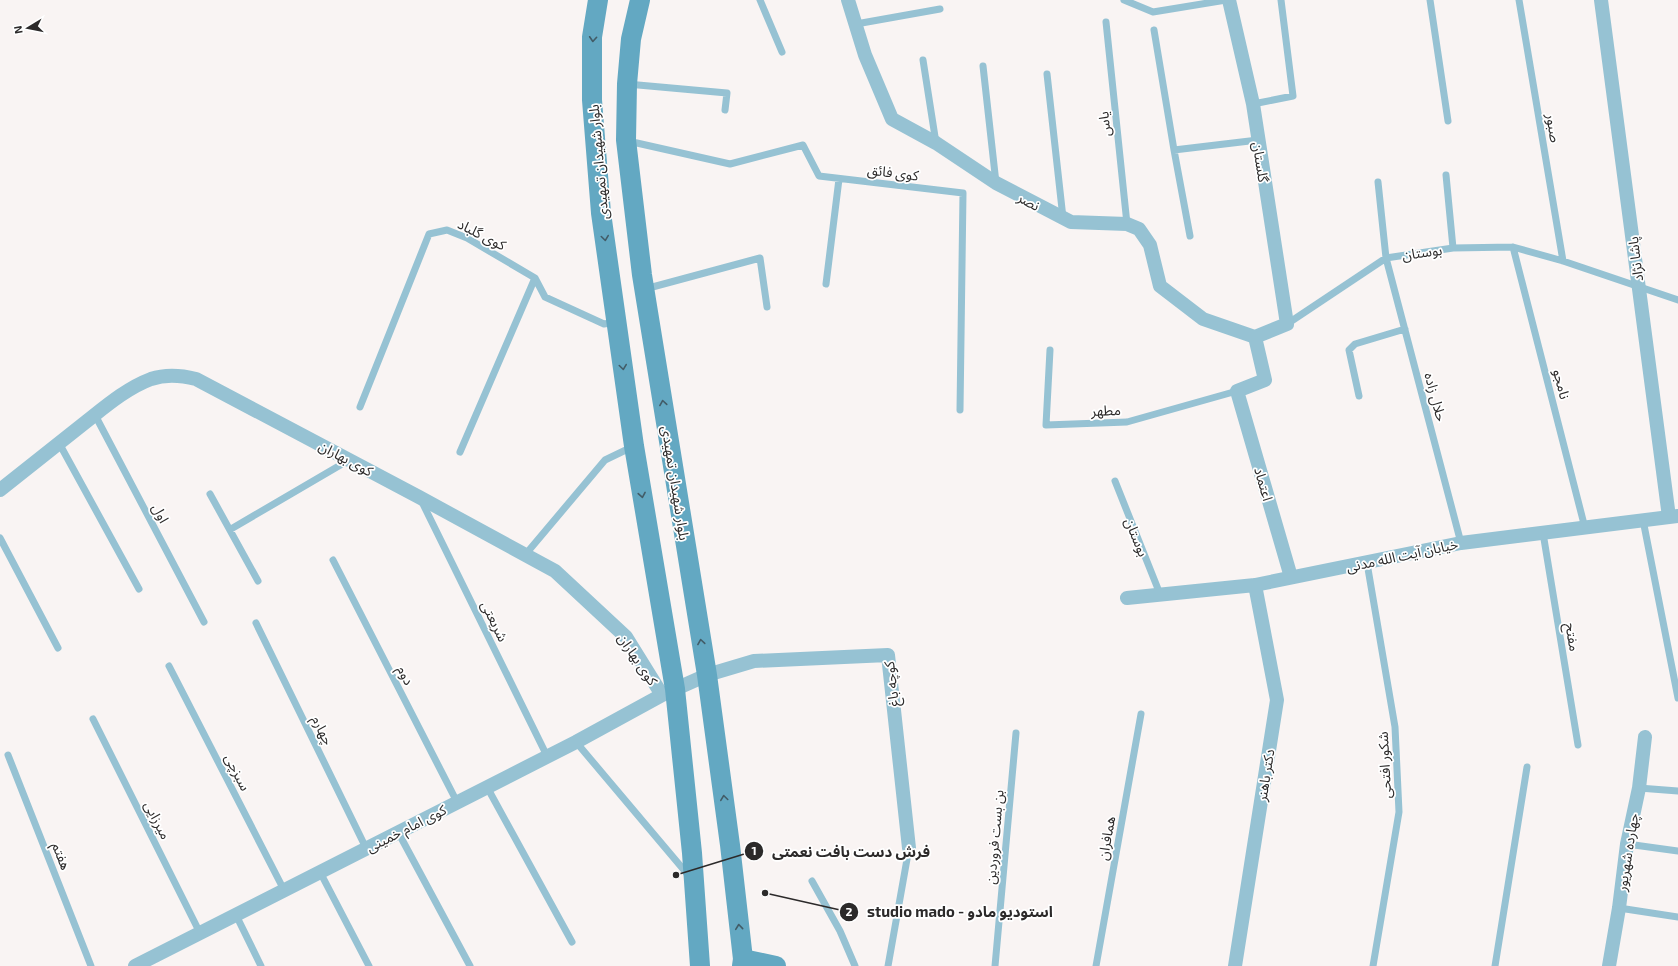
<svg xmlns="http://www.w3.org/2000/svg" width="1678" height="966" viewBox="0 0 1678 966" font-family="'Exo 2','Noto Sans Arabic',sans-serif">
  <rect width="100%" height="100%" fill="#f9f4f3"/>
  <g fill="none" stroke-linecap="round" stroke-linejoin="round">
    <path stroke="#96c2d3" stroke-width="7" d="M760,0L782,52
      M1124,0L1153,12L1226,0
      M1430,0L1448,121
      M1519,0L1563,261
      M1106,22L1127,224
      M856,24L940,9
      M1154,30L1174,150L1190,236
      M923,60L936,143
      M983,66L996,183
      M1047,74L1063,218
      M627,84L727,93L725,110
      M1253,104L1293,96L1281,0
      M628,141L730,164L803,145L819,176L963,193L960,410
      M1174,150L1258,140
      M1446,175L1453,248
      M1378,182L1386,258L1461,543
      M1513,247L1585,528
      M826,284L839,179
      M645,289L760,258L767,307
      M1287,324L1386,258L1453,248L1513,247L1563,261L1678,300
      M1050,350L1046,425L1127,422L1237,391
      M1359,396L1349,350L1355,344L1405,329
      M360,407L429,234L447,230L467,238L535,278L545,297L604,324L616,322
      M95,415L204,622
      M59,443L139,589
      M460,452L535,278
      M1115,481L1160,594
      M210,494L258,581
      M421,500L547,756
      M1643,520L1678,698
      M231,529L349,460
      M1543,533L1578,745
      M0,538L58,648
      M525,555L605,460L632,447
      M333,560L457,802
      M1367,563L1395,727L1399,812L1373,966
      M256,623L366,848
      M169,666L284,890
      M93,719L200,933
      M576,742L689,876
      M8,755L91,966
      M487,787L572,942
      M1639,788L1678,791
      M398,832L470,966
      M1627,844L1678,851
      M320,872L369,966
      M812,881L840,931L855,966
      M1619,908L1678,917
      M236,915L261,966
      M888,966L909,848
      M995,966L1016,733
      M1096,966L1141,714
      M1495,966L1527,767"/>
    <path stroke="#96c2d3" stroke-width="14" d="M848,0L865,55L892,119L936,143L996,183L1071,222L1127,224L1139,229L1150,245L1160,286L1203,319L1255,337
      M1229,0L1253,104L1287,324L1255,337L1265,380L1237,391L1291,577
      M1601,0L1669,517
      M0,490C29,467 58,444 87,421C106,406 127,388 151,379C166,374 180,375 196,379L419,497L555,571L626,637L662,695
      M1127,598L1255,585L1461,543L1678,516
      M135,966L576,742L662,695L707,675L754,661L888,655L909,848
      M1235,966L1277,700L1255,585
      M1609,966L1619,908L1627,844L1639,788L1645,737"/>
    <path stroke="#63a8c2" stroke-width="20" d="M598,0L592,37V100L601,213L634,446L675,689L692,853L700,966
      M640,0L631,39L627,84L626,140L642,275L707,675L730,845L743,959L742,966
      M743,959L776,966"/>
  </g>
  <defs><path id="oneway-chevron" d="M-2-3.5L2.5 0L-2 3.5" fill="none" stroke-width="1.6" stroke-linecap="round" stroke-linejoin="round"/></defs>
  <g stroke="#425c67">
    <use href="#oneway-chevron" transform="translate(593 39) rotate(94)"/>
    <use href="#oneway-chevron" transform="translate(605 238) rotate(82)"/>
    <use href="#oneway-chevron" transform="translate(623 367) rotate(82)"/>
    <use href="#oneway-chevron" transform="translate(663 403) rotate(-99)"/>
    <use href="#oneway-chevron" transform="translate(642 495) rotate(80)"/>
    <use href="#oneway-chevron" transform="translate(701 642) rotate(-99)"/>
    <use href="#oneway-chevron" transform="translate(724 798) rotate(-98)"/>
    <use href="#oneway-chevron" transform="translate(739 927) rotate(-96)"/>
  </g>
  <g text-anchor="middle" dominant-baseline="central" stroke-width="3.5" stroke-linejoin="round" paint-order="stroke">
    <g font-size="14" fill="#2c2a2a" stroke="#fff">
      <text transform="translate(1104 124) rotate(-96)">یاس</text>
      <text transform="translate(1554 128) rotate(81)">صبور</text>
      <text transform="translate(598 162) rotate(-95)">بلوار شهیدان تمهیدی</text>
      <text transform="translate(1261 162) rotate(81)">گلستان</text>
      <text transform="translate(893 172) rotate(7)">کوی فائق</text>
      <text transform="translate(1029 201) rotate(28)">نصر</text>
      <text transform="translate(482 234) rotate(27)">کوی گلباد</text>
      <text transform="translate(1422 252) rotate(-8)">بوستان</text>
      <text transform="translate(1635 259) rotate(-97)">پاشا نژاد</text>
      <text transform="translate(1562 384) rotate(76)">نامجو</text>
      <text transform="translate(1436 397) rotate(75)">حلال زاده</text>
      <text transform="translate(1106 410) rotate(-2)">مطهر</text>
      <text transform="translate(346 458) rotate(28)">کوی بهاران</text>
      <text transform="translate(676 483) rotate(81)">بلوار شهیدان تمهیدی</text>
      <text transform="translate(1264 484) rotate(74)">اعتماد</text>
      <text transform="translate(161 513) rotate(62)">اول</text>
      <text transform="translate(1137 537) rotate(68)">بوستان</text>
      <text transform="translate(1402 555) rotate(-12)">خیابان آیت الله مدنی</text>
      <text transform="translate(495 621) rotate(64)">شریعتی</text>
      <text transform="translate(1573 637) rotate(81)">مفتح</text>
      <text transform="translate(638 659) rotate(56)">کوی بهاران</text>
      <text transform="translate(406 675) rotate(63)">دوم</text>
      <text transform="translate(891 684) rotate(-97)">کوچه باغ</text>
      <text transform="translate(323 730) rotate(64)">چهارم</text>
      <text transform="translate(1384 765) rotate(-93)">شکور افتحی</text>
      <text transform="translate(238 772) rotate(63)">سبزچی</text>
      <text transform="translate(1265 775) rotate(-81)">دکتر باهنر</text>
      <text transform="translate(158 820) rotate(63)">میرزایی</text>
      <text transform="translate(406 828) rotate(-27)">کوی امام خمینی</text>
      <text transform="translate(994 837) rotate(-85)">بن بست فروردین</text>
      <text transform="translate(1106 838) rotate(-80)">همافران</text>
      <text transform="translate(1627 852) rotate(-81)">چهارده شهریور</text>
      <text transform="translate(62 856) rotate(69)">هفتم</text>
    </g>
  </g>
  <path fill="none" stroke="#2c2a2a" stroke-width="1.5" d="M676 875L754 851M765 893L849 912"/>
  <g fill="#2c2a2a" stroke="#fff" stroke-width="1.5">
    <circle cx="676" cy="875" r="4"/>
    <circle cx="765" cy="893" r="4"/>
    <circle cx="754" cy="851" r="10"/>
    <circle cx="849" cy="912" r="10"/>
  </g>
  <g font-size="12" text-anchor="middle" font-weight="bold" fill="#fff">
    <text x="754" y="855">1</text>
    <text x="849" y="916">2</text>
  </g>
  <g font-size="15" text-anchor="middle" font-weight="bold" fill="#2c2a2a" stroke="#fff" stroke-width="3.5" stroke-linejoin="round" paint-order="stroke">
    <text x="851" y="857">فرش دست بافت نعمتی</text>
    <text x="960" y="917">studio mado - استودیو مادو</text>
  </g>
  <g transform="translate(28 28) rotate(260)" stroke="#ffffff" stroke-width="3" paint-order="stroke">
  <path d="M0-3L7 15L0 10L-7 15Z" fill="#2c2a2a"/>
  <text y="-6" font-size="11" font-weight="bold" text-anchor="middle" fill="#2c2a2a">N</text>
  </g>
</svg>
